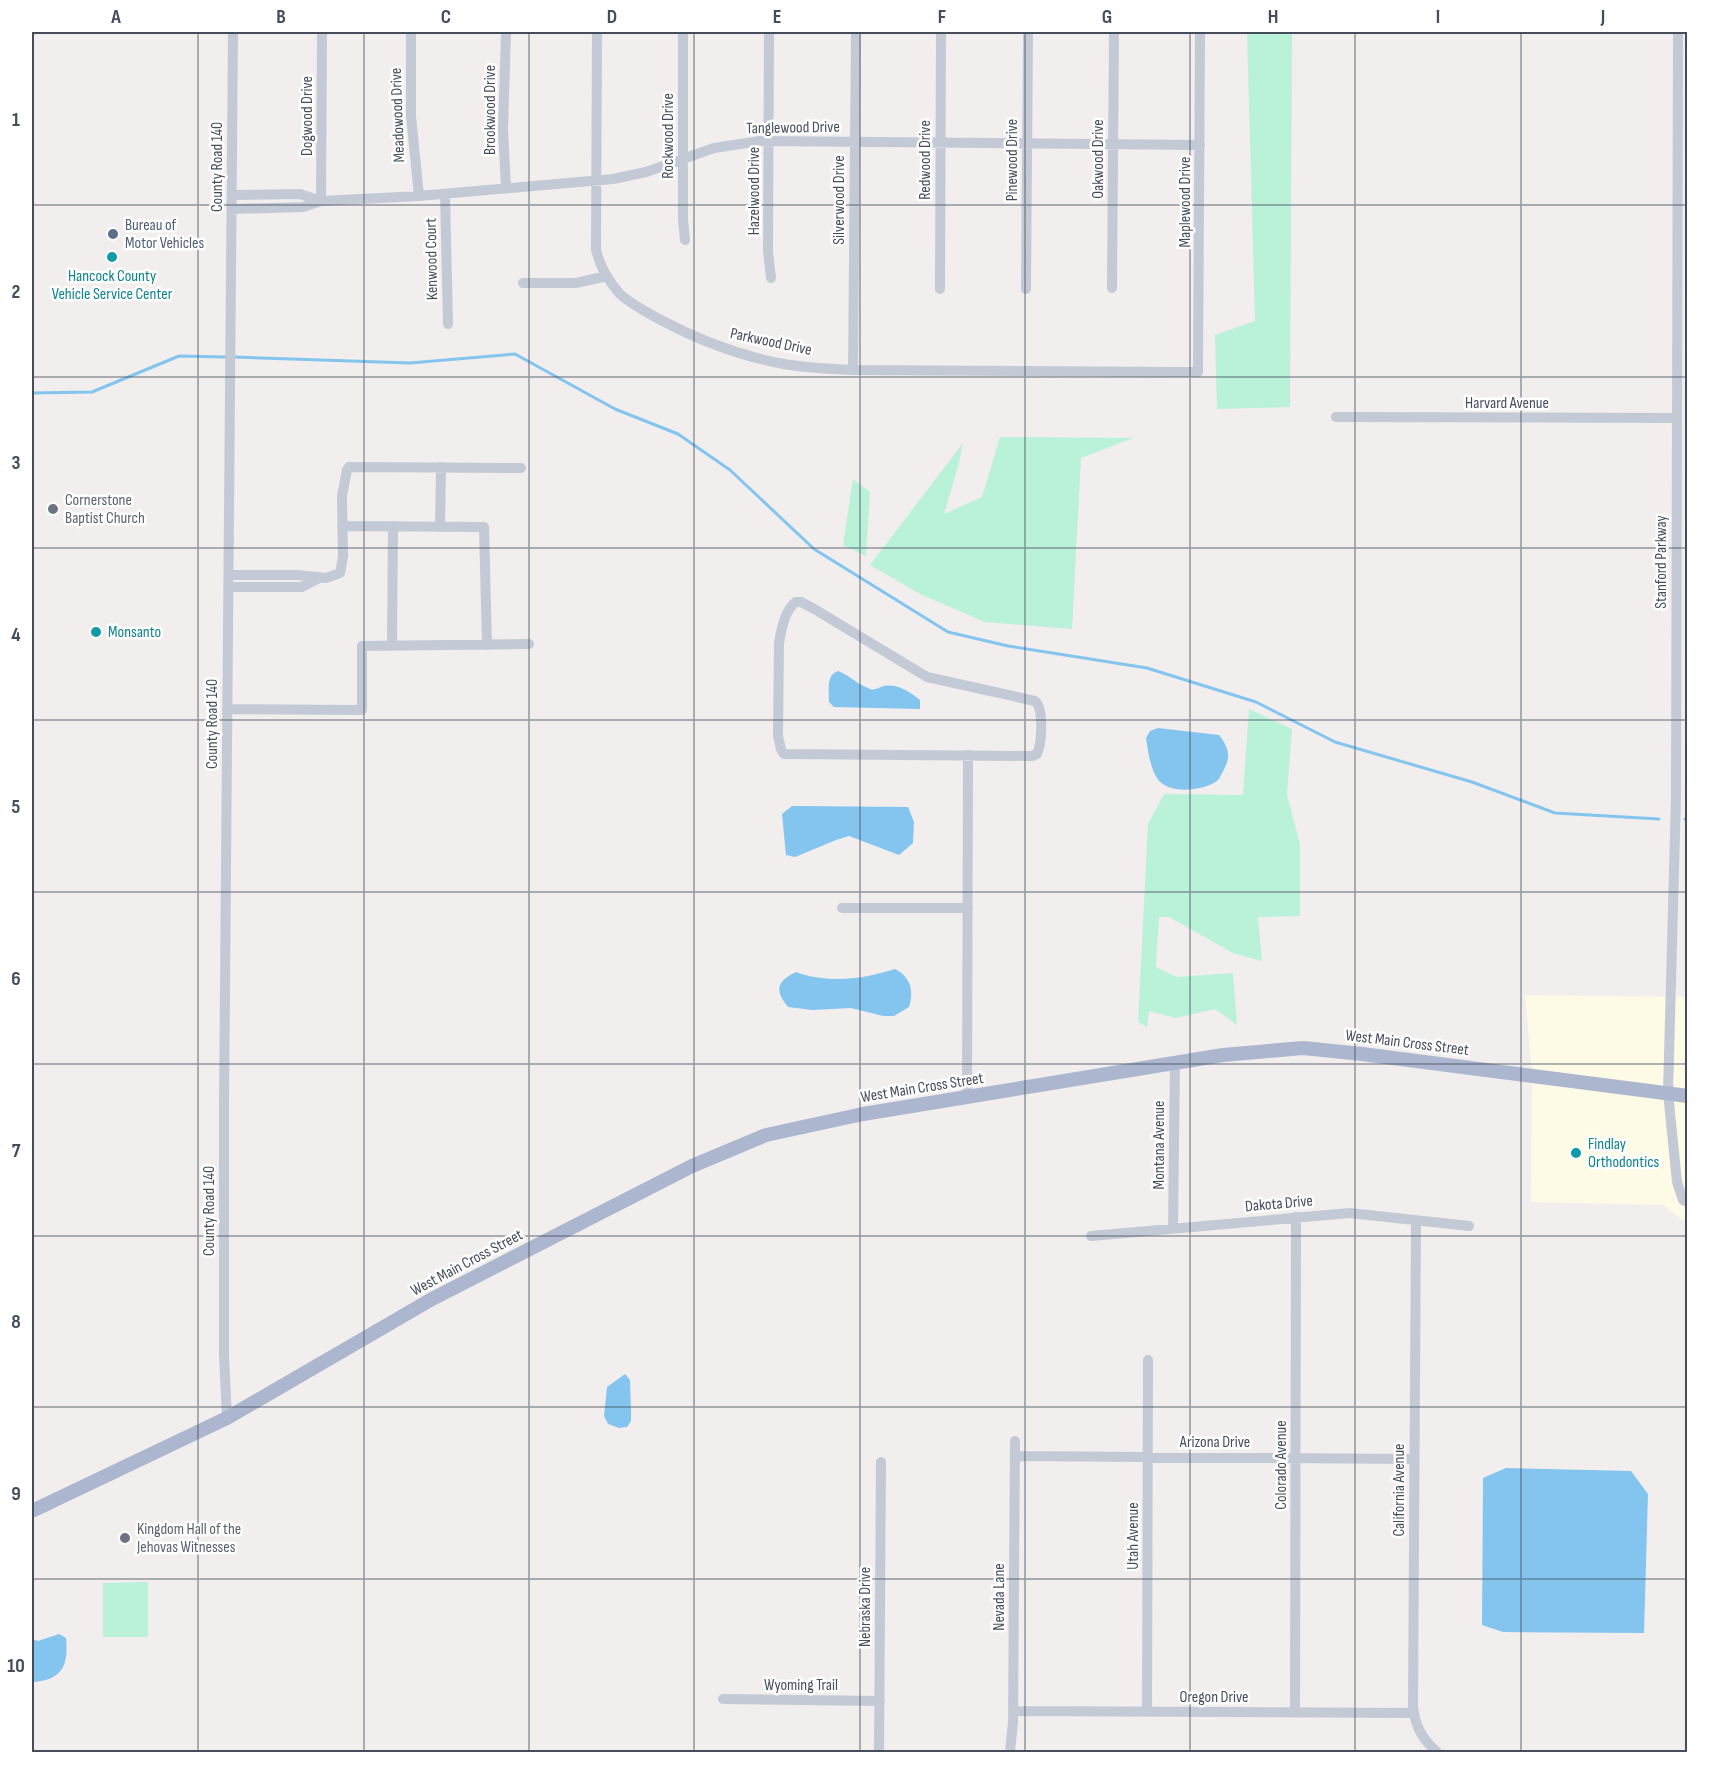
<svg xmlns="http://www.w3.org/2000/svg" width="1719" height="1784" viewBox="0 0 1719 1784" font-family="'Sofia Sans Condensed',sans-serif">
  <rect width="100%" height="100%" fill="#f1eeed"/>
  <path fill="#fdfae5" d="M1525,995L1687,997V1221L1683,1220L1663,1205L1531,1202L1532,1073Z"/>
  <path fill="#b9f1d9" d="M1247,32H1292L1290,407L1217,409L1215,335L1255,321Z
    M1000,437L1133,438L1081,458L1072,629L985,622L920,594L870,565L963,443L958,467L944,514L982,497Z
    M853,479L870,492L866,556L843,545Z
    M1249,709L1292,729L1287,794L1300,845V916L1258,917L1262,961L1233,953L1169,917H1159L1156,967L1177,977L1233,973L1237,1025L1215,1009L1176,1018L1149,1011L1147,1027L1138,1022L1148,824L1164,794L1243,795Z
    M148,1582V1637H103V1583Z"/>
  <path fill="#84c5f0" d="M838,671C849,675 857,684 868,688C873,691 876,689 881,687C895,682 909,691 920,700V709L834,707L829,702C829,690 826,675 838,671Z
    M1158,728L1219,735C1230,749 1231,758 1222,773C1221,775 1219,779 1217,781C1203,791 1167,795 1157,778C1150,767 1148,751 1146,738L1150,731Z
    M792,806L908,807L914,822L913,843L899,855L849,836L836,840L795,857L786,855L782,814Z
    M895,969C911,977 914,991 909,1007L894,1016H883L851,1008L812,1010L788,1007C774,990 777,981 796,972C828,984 864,979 895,969Z
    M625,1374L630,1380L631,1411V1421L627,1427L619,1428L608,1424L604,1416L607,1387Z
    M1506,1468L1631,1471L1648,1494L1644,1633L1503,1632L1482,1625L1483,1478Z
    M59,1634L66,1638C69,1667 61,1680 32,1682V1639L38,1641Z"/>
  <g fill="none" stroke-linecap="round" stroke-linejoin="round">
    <path stroke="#84c5f0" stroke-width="3" d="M233,357L410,363L515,354L615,409L678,434L730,470L814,549L948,632L1008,646L1147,668L1256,702L1335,742L1472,782L1555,813L1659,819
      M32,393L92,392L179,356L226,357
      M1685,819H1688"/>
    <path stroke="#c3cad6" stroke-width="10" d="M322,32L321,201L419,196L613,179L646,172L714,148L760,141L1200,145
      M411,32V116L419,196
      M506,32L503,129L506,188
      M597,32L596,250C600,266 608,281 620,294C631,304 646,312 659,319C698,340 740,356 784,364C807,368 830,369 853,370L1180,372H1198L1200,32
      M683,32V220L685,240
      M769,32L768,252L771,278
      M1678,32L1676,796L1668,1093L1677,1182L1683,1200L1688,1202
      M445,194L448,324
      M232,195L300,194L321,201L303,207L232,209
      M523,283H576L607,276
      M1112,288L1114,32
      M940,289L941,32
      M1026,289L1028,32
      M853,370L856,32
      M1336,417L1677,418
      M342,526L484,527L487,645
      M440,527L441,467
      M229,575H297L326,578L340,573L343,557L342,496L347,470L349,467L521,468
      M229,587H302L319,578
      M796,602H801L816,610L927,677L1035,701C1044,709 1042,743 1037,754L1032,756L784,754L781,749L778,736L779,643C781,630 785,609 796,602Z
      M392,646L393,526
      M227,709L362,710V646L529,644
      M842,908H968
      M967,1097L968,755
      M1416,1220L1413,1706C1415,1726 1422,1739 1437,1752
      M1173,1228L1175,1063
      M1091,1236L1350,1213L1469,1226
      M227,1418L224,1355V1108L233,32
      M1015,1456L1414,1459
      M723,1699L880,1701
      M1013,1711L1414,1713
      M1147,1712L1148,1360
      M1295,1712L1296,1217
      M879,1752L881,1462
      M1010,1752L1013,1722L1015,1441"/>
    <path stroke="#acb6ce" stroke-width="14" d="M32,1511L227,1418L432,1299L692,1166L766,1135L863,1114L1223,1055L1303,1048L1362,1054L1688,1096"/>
  </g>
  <path fill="none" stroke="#454d5c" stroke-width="1.5" stroke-opacity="0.55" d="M198,32V1752M364,32V1752M529,32V1752M694,32V1752M860,32V1752M1025,32V1752M1190,32V1752M1355,32V1752M1521,32V1752M32,205H1688M32,377H1688M32,548H1688M32,720H1688M32,892H1688M32,1064H1688M32,1236H1688M32,1407H1688M32,1579H1688"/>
  <circle fill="#5c6f8a" stroke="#fff" stroke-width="2" cx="113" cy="234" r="6"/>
  <g fill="#0f9aa8" stroke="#fff" stroke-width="2">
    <circle cx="112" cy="257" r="6"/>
    <circle cx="96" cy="632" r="6"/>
    <circle cx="1576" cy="1153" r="6"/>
  </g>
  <g fill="#6b7280" stroke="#fff" stroke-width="2">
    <circle cx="53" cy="509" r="6"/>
    <circle cx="125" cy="1538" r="6"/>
  </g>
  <g text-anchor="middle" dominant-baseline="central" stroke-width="5" stroke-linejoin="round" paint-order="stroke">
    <g font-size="16" fill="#454d5c" stroke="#fff">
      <text transform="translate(490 110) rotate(-90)">Brookwood Drive</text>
      <text transform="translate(398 115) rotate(-92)">Meadowood Drive</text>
      <text transform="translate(307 116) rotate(-90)">Dogwood Drive</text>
      <text transform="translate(793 128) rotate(-1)">Tanglewood Drive</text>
      <text transform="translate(668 136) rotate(-90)">Rockwood Drive</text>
      <text transform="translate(1098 159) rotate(-90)">Oakwood Drive</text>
      <text transform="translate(925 160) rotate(-90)">Redwood Drive</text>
      <text transform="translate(1012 160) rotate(-90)">Pinewood Drive</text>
      <text transform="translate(217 167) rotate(-90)">County Road 140</text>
      <text transform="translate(754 191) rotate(-90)">Hazelwood Drive</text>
      <text transform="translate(839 200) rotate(-90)">Silverwood Drive</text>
      <text transform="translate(1185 202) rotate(-90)">Maplewood Drive</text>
      <text transform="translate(432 259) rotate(-91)">Kenwood Court</text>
      <text transform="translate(771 342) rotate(12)">Parkwood Drive</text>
      <text x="1507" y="403">Harvard Avenue</text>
      <text transform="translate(1661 562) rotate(-90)">Stanford Parkway</text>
      <text transform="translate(212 724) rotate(-90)">County Road 140</text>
      <text transform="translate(1407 1043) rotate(7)">West Main Cross Street</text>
      <text transform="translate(922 1088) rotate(-9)">West Main Cross Street</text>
      <text transform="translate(1159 1145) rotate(-90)">Montana Avenue</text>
      <text transform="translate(1279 1204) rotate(-5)">Dakota Drive</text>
      <text transform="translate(209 1211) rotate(-90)">County Road 140</text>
      <text transform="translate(467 1263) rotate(-28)">West Main Cross Street</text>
      <text x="1215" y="1442">Arizona Drive</text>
      <text transform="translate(1281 1465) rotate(-90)">Colorado Avenue</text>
      <text transform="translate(1399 1490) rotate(-90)">California Avenue</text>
      <text transform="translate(1133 1536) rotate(-90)">Utah Avenue</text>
      <text transform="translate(999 1597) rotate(-90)">Nevada Lane</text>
      <text transform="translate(865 1607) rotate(-90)">Nebraska Drive</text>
      <text x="801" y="1685">Wyoming Trail</text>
      <text x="1214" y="1697">Oregon Drive</text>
    </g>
    <g font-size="16" fill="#4e5e75" stroke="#fff" text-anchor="start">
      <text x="125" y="225">Bureau of<tspan x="125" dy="18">Motor Vehicles</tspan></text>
    </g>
    <g font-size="16" fill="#0d838f" stroke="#fff" text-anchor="start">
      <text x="112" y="276" text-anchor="middle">Hancock County<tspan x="112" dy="18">Vehicle Service Center</tspan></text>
      <text x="108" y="632">Monsanto</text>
      <text x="1588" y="1144">Findlay<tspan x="1588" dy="18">Orthodontics</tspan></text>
    </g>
    <g font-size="16" fill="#5b616d" stroke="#fff" text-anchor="start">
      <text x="65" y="500">Cornerstone<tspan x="65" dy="18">Baptist Church</tspan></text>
      <text x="137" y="1529">Kingdom Hall of the<tspan x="137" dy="18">Jehovas Witnesses</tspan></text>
    </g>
  </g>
  <rect width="1719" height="1784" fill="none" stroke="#ffffff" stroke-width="66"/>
  <rect x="33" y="33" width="1653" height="1718" fill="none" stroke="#454d5c" stroke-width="2"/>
  <g font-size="20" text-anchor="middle" font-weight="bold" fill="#454d5c">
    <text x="116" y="23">A</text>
    <text x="281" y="23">B</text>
    <text x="446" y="23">C</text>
    <text x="612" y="23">D</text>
    <text x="777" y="23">E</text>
    <text x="942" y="23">F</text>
    <text x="1107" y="23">G</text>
    <text x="1273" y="23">H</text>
    <text x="1438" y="23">I</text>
    <text x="1603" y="23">J</text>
    <text x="16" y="126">1</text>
    <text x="16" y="298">2</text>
    <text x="16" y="469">3</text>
    <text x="16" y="641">4</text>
    <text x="16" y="813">5</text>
    <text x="16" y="985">6</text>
    <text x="16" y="1157">7</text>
    <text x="16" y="1328">8</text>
    <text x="16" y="1500">9</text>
    <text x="16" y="1672">10</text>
  </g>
</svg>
